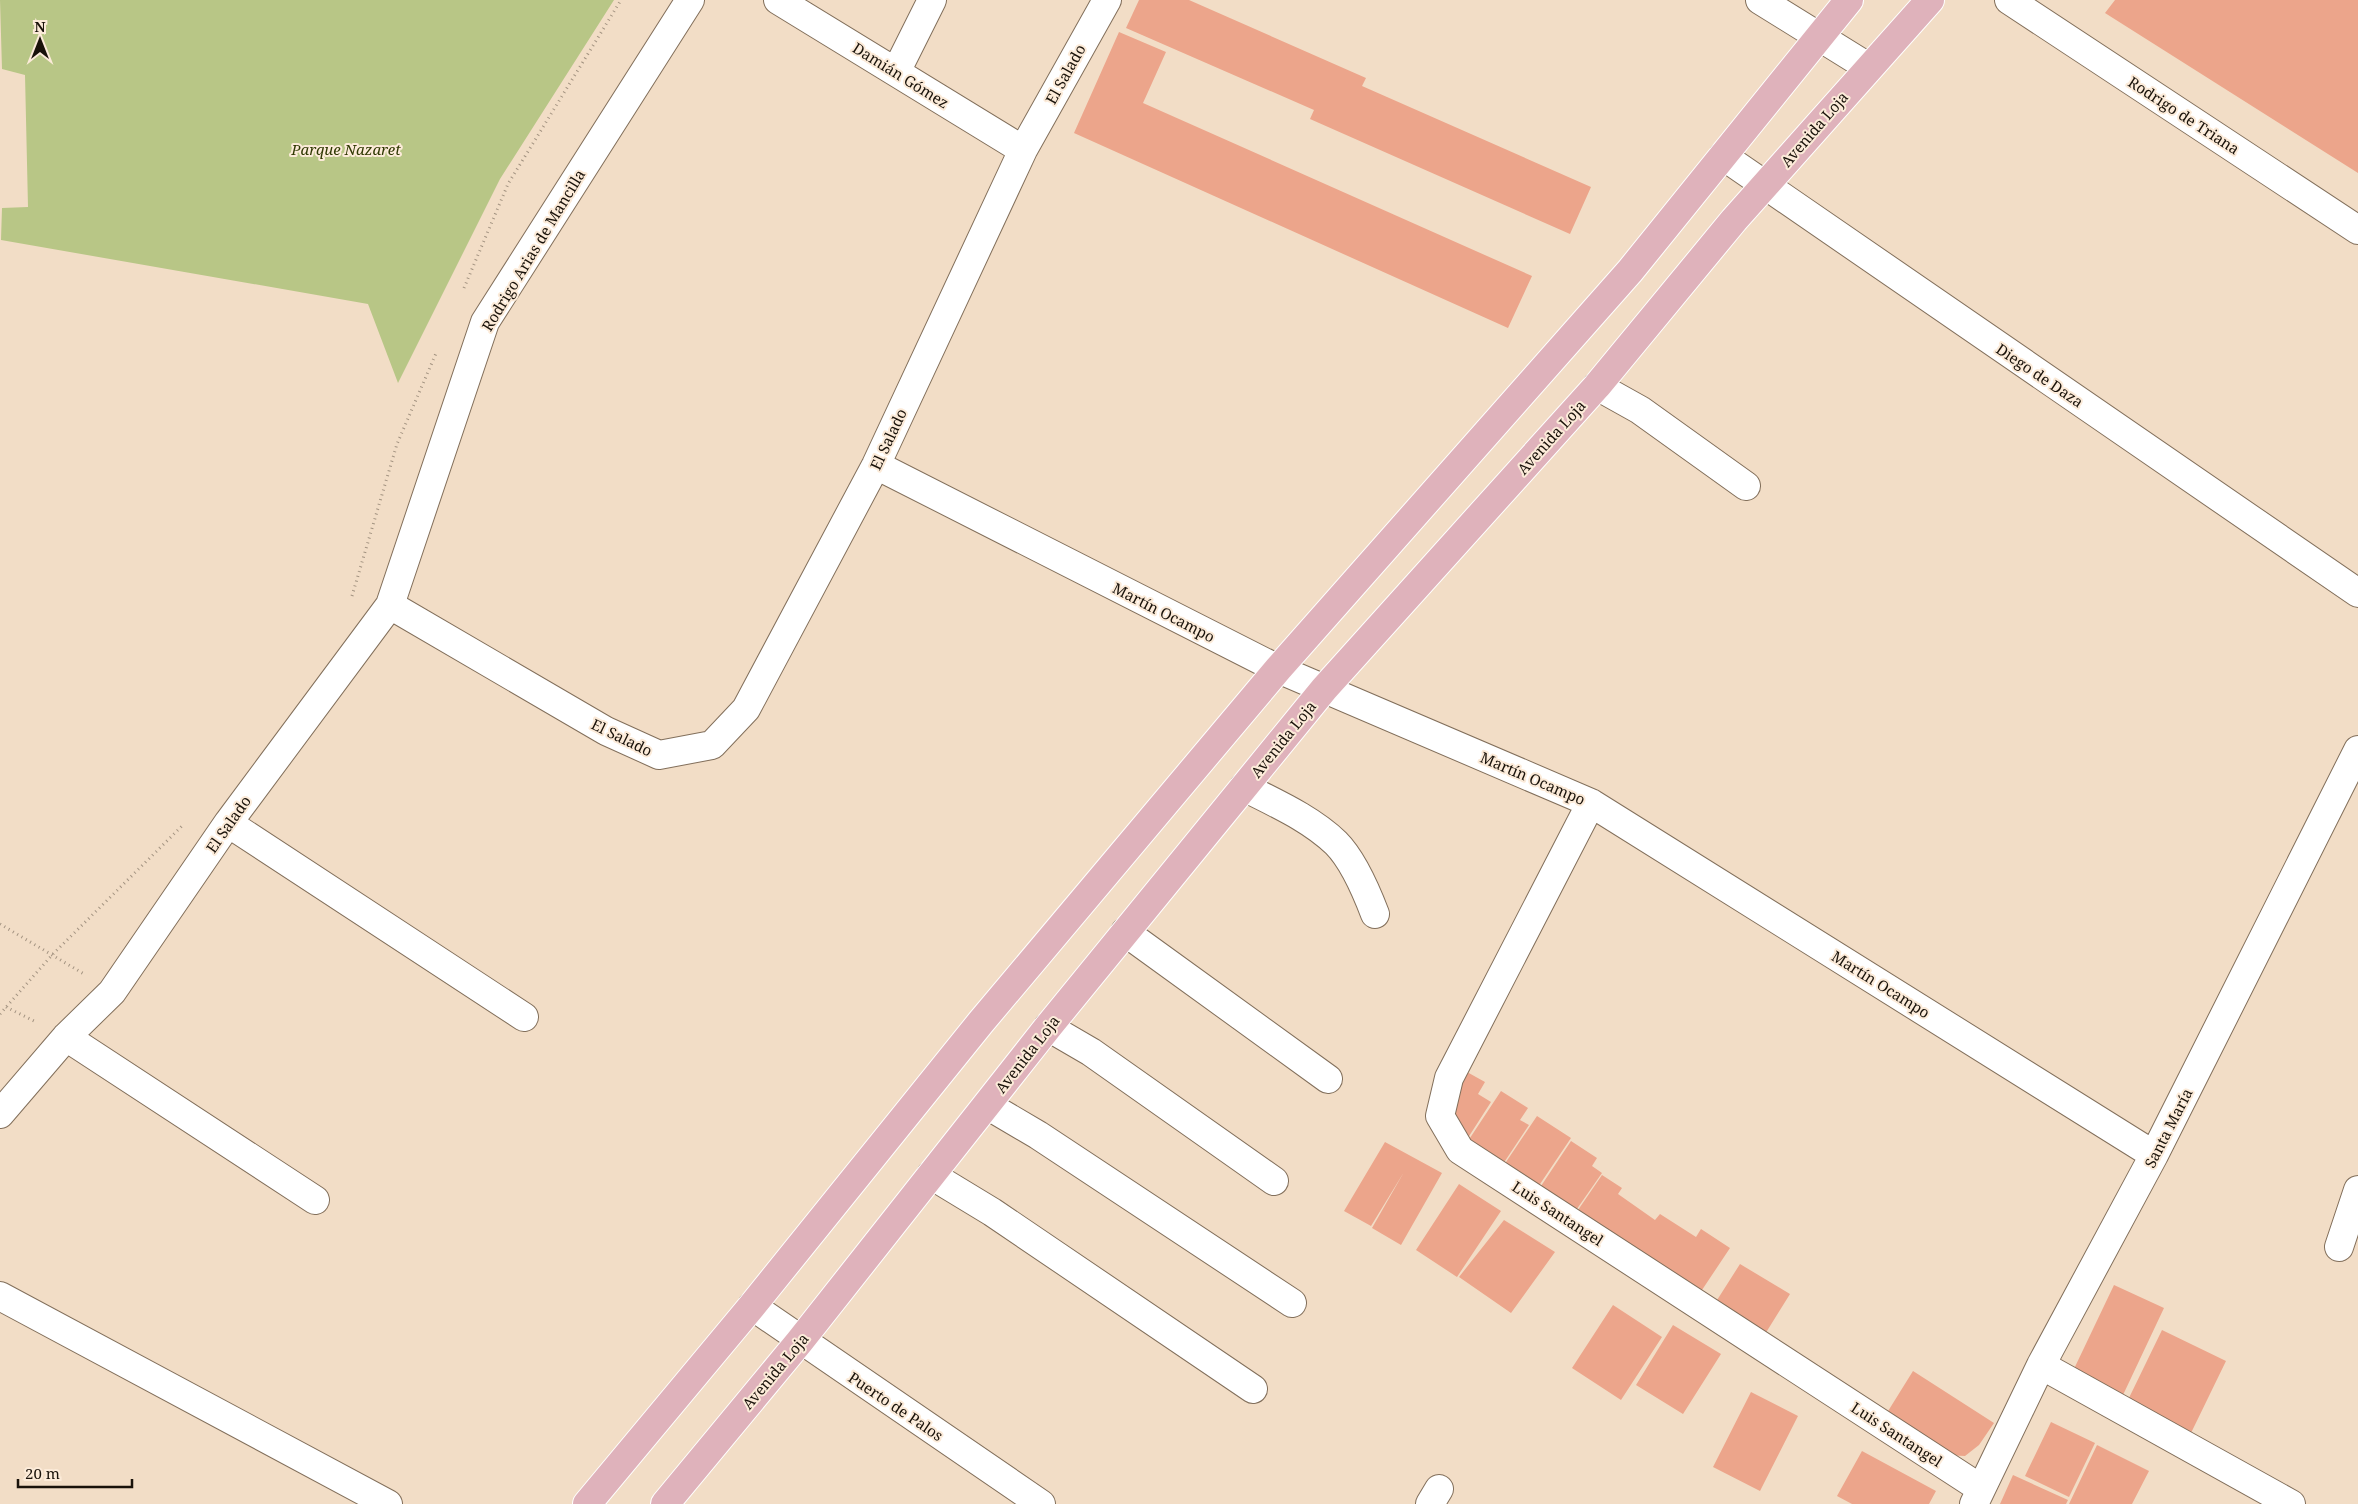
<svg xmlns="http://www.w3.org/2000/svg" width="2358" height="1504" viewBox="0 0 2358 1504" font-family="'Noto Serif',serif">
  <rect width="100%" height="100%" fill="#f2ddc6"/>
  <path fill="#b8c686" d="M0,0H614L500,179L398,383L368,304L1,240L2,208L28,207L25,75L2,69Z"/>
  <path fill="#eca58b" d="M1139,0H1189L1366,78L1362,86L1591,187L1570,234L1310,119L1314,110L1126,28Z
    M2115,0H2358V173L2105,13Z
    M1119,32L1166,52L1143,103L1532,276L1508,328L1074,133Z
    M1458,1067L1485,1082L1478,1094L1491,1102L1464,1144L1444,1117Z
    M1501,1091L1528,1108L1520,1120L1529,1125L1501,1167L1466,1144Z
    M1537,1116L1571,1138L1536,1190L1502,1168Z
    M1571,1141L1597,1158L1592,1166L1602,1173L1572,1216L1537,1192Z
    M1385,1142L1442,1173L1401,1245L1372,1228L1404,1172L1371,1226L1344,1211Z
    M1602,1175L1622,1188L1618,1194L1655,1220L1660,1214L1696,1237L1701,1229L1730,1248L1698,1296L1578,1210Z
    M1459,1184L1501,1211L1457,1277L1416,1250Z
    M1504,1220L1555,1252L1511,1313L1459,1277Z
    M1740,1264L1790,1294L1762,1339L1712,1308Z
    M2114,1285L2164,1308L2123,1395L2073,1371Z
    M1613,1305L1662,1337L1621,1400L1572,1368Z
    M1673,1325L1721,1354L1683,1414L1636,1385Z
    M2162,1330L2226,1361L2191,1433L2127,1402Z
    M1913,1371L1994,1423L1979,1445L1965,1456L1945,1455L1885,1416Z
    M1751,1392L1798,1416L1760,1491L1713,1467Z
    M2051,1422L2095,1443L2069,1497L2025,1476Z
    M2097,1445L2149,1471L2132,1504H2069Z
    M1862,1451L1936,1491L1929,1504H1852L1837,1496Z
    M2013,1475L2068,1500L2066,1504H2000Z"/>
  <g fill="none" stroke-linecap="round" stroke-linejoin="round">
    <g stroke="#826f5b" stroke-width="30">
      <path id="minor" d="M778,0L1023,150
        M1760,0L1868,67
        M2009,0L2358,230
        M896,72L932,0
        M1723,156L2358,593
        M1597,386L1640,410L1746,486
        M876,465L1278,669L1591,803L2154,1155
        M390,605L485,322L690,0
        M1244,787C1275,803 1310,818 1336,843C1352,859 1367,893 1375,914
        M1591,803L1449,1078L1440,1116L1460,1150L1980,1488
        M228,823L524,1017
        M1125,932L1328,1079
        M1048,1027L1091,1052L1274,1181
        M66,1037L315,1200
        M987,1105L1038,1135L1292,1303
        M0,1114L66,1037L112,992L228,823L390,605L606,731L659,755L712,745L746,709L876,465L1023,150L1107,0
        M931,1175L992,1212L1253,1389
        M2339,1247L2358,1190
        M0,1296L388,1504
        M752,1306L1041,1504
        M2041,1365L2291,1504
        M1430,1504L1439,1489
        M1974,1504L2041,1365L2154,1155L2358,750"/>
    </g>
    <g stroke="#fff" stroke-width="30">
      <path id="major" d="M587,1504L752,1306L981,1022L1278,669L1630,271L1849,0
        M665,1504L800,1341L1048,1027L1324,689L1597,386L1734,220L1930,0"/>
    </g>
    <path stroke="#a39381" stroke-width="3" stroke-dasharray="1 4" stroke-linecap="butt" d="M464,288L508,184L621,0
      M352,596L397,444L437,351
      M0,924L84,974
      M6,1007L34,1021
      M0,1014L53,954L182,826"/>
    <use href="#minor" stroke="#fff" stroke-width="28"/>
    <use href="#major" stroke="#dfb2bb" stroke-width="28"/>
  </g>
  <g text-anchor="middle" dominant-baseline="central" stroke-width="4" stroke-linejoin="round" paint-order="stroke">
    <g font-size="15" fill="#19120a" stroke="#fcebd9">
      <text transform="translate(1065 74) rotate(-61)">El Salado</text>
      <text transform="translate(901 75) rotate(32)">Damián Gómez</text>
      <text transform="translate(2184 115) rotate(33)">Rodrigo de Triana</text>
      <text transform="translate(1814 129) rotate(-49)">Avenida Loja</text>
      <text transform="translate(533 250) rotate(-59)">Rodrigo Arias de Mancilla</text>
      <text transform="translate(2040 375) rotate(34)">Diego de Daza</text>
      <text transform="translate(1551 437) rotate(-48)">Avenida Loja</text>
      <text transform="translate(888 439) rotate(-65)">El Salado</text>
      <text transform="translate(1164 612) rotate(27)">Martín Ocampo</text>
      <text transform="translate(622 737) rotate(26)">El Salado</text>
      <text transform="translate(1283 739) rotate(-51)">Avenida Loja</text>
      <text transform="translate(1533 778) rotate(23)">Martín Ocampo</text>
      <text transform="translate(228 824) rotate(-55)">El Salado</text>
      <text transform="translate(1881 984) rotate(32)">Martín Ocampo</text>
      <text transform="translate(1027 1054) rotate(-52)">Avenida Loja</text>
      <text transform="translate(2168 1128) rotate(-63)">Santa María</text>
      <text transform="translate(1558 1213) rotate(33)">Luis Santangel</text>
      <text transform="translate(775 1371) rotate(-50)">Avenida Loja</text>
      <text transform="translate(896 1406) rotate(34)">Puerto de Palos</text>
      <text transform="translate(1897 1434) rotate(33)">Luis Santangel</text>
    </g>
    <g font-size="15" font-style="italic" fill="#303903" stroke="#fcebd9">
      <text x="346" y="149">Parque Nazaret</text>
    </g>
  </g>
  <g transform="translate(40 40)" stroke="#fcebd9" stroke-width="4" paint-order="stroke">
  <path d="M0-4L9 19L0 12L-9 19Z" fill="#19120a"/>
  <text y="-8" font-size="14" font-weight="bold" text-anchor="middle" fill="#19120a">N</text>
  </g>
  <path d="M18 1479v8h114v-8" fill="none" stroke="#19120a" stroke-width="2.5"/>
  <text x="25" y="1479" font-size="15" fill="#19120a" stroke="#fcebd9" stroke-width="4" paint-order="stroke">20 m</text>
</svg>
